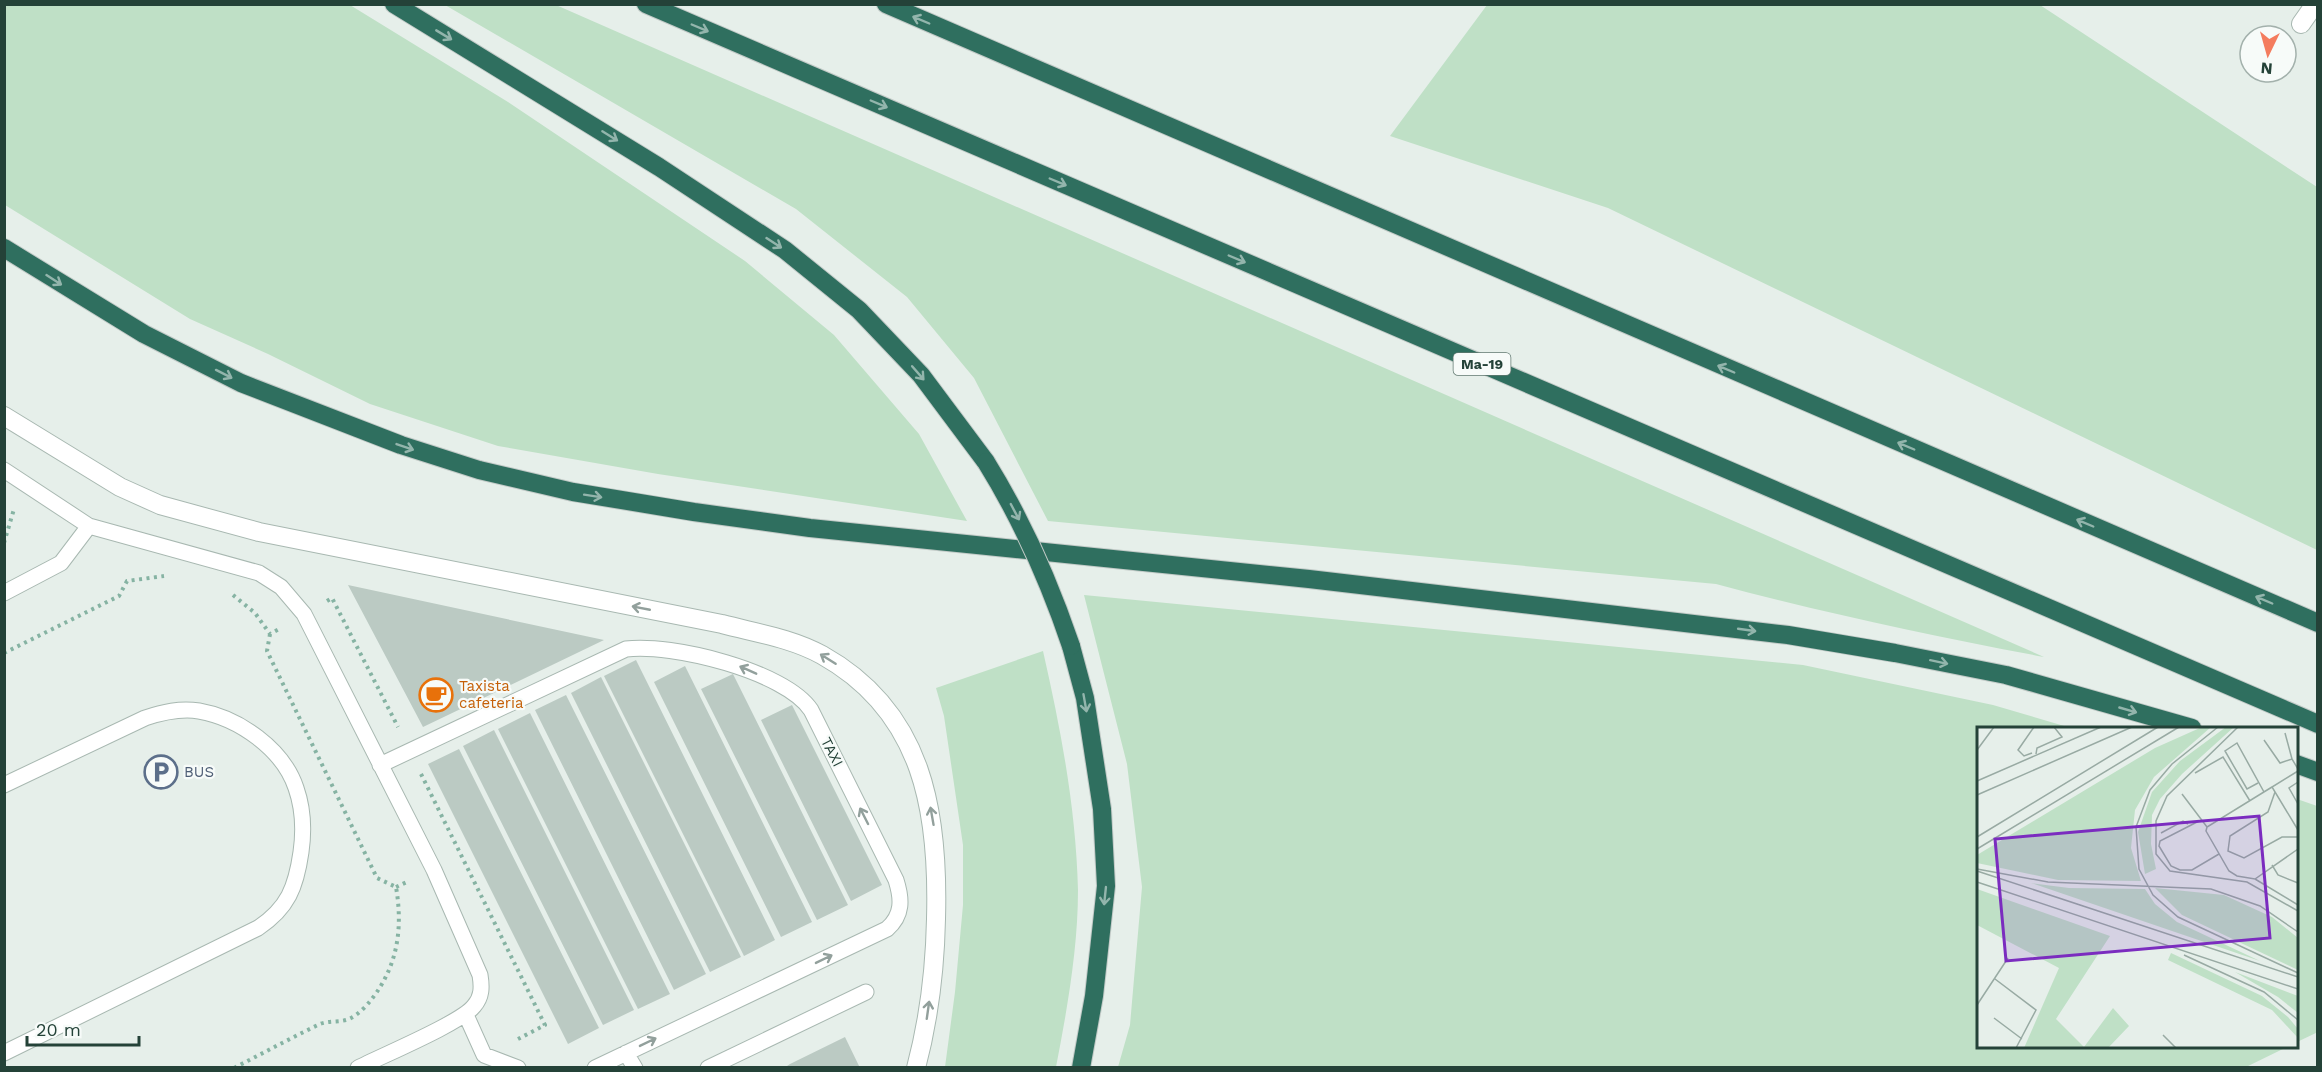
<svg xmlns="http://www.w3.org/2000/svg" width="2322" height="1072" viewBox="0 0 2322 1072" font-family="'Work Sans',sans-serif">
  <rect width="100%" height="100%" fill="#e6efea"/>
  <path fill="#bfe0c6" d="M4,5H350L508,102L745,261L834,335L919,434L967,521L658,474L498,446L370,404L268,354L190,319L5,205Z
    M445,5H556L2044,657C1933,636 1824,613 1716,584L1048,521L974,378L907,297L796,209Z
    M1487,5H2040L2317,187V550L1608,208L1390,136Z
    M1084,595L1803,665L1993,705L2071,728H1978V1046L2287,1047L2244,1068L1118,1067L1130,1025L1142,887L1127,764Z
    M1043,651C1061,730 1076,809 1078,890C1078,949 1067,1010 1056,1067H945L955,992L963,905V845L944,716L936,688Z
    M2297,799L2317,806L2318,1032L2297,1042Z"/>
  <path fill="#bbcac3" d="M348,585L604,640L423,727Z
    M636,660L775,940L744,956L604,676Z
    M685,666L812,922L781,937L654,682Z
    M733,674L848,905L817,920L701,689Z
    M601,677L741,957L710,972L571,693Z
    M566,695L706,974L674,990L535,710Z
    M792,705L882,885L851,901L761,720Z
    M530,713L670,994L638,1009L498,729Z
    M494,730L634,1010L603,1025L463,746Z
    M459,749L599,1028L568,1044L428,764Z
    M845,1037L860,1068H784L790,1064Z"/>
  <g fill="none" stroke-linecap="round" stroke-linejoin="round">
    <g stroke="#a8b8b1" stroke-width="17">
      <path id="service" d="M4,470L89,526
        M4,593L61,563L89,526L259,573L281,587L304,614L434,870L480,975C482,987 482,997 474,1006C461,1023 381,1056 358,1068
        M380,765L626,649C671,643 785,671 811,710L896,880C902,899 903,915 887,929L595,1068
        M4,785L145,718C163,712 180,708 199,711C239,718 283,749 296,788C303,808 304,831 301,852C296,887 288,908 258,928L4,1053
        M466,1015L484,1055L518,1068
        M626,1053L635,1068
        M708,1068L866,992"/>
    </g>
    <g stroke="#a8b8b1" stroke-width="20">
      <path id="minor" d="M2301,24L2315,4"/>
    </g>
    <g stroke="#a8b8b1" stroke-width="20">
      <path id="tertiary" d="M4,416L120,487L160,505L259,532L722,624C756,633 791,638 822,655C924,712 939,813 936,919C935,969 929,1019 916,1068"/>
    </g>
    <g stroke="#c2cac7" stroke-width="20">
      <path id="motorway" d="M394,4L659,167L785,250L859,310L921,375L986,462
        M646,4L2318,724
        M886,4L2318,623
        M4,248L144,334L241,383L401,445L479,470L573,492L694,512L810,528L1309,579L1788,635L1895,653L2006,675L2192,728
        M1071,646L1085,698L1102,809L1106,886L1094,996L1081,1068
        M2296,764L2318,772"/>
    </g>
    <path stroke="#86b3a3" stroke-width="4" stroke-dasharray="3 4.5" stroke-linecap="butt" d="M4,543L14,509
      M233,595L255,613L270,634L281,628
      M327,601L332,598L398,727
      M4,653L119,596L127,581L164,576
      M421,774L545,1025L518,1039
      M396,887L409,881
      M234,1068C263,1053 291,1038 320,1024C330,1020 342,1023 351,1018C359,1014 366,1006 371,1000C398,966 403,928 396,887L377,878L267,651L270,634"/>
    <use href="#service" stroke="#fff" stroke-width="15"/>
    <use href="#minor" stroke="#fff" stroke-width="18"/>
    <use href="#tertiary" stroke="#fff" stroke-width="18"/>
    <use href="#motorway" stroke="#2f6f5f" stroke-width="18"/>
    <g stroke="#c2cac7" stroke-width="20" stroke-linecap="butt">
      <path id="motorway-bridge" d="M986,462C1022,520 1049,581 1071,646"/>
    </g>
    <use href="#motorway-bridge" stroke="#2f6f5f" stroke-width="18"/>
  </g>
  <defs><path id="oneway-shaft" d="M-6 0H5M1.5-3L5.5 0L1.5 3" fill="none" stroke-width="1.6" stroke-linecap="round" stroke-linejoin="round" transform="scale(1.5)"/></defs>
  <g stroke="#93b5ac">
    <use href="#oneway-shaft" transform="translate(921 20) rotate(-157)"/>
    <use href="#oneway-shaft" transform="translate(700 28) rotate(23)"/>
    <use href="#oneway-shaft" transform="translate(444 35) rotate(31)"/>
    <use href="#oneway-shaft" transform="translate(879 104) rotate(23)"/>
    <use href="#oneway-shaft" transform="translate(610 136) rotate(32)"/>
    <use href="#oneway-shaft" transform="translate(1058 182) rotate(23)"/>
    <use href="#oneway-shaft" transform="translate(774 243) rotate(33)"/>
    <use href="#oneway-shaft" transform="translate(1237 259) rotate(23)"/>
    <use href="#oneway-shaft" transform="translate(54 280) rotate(33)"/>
    <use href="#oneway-shaft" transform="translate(1726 369) rotate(-157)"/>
    <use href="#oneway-shaft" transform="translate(918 373) rotate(49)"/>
    <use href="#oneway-shaft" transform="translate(224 374) rotate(27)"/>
    <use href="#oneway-shaft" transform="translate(1906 446) rotate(-157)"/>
    <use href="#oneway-shaft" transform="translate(405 447) rotate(19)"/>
    <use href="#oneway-shaft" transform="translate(593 496) rotate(9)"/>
    <use href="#oneway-shaft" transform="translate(1015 512) rotate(62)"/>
    <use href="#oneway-shaft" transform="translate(2085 523) rotate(-157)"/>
    <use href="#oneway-shaft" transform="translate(2264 600) rotate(-157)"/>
    <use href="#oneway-shaft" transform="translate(1747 630) rotate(8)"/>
    <use href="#oneway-shaft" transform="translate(1939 662) rotate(12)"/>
    <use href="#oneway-shaft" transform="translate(1085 703) rotate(80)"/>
    <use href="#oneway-shaft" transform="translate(2128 710) rotate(16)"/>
    <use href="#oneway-shaft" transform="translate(1105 896) rotate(96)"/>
  </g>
  <g stroke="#92a09c">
    <use href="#oneway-shaft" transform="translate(641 608) rotate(-169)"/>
    <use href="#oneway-shaft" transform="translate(828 659) rotate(-148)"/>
    <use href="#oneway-shaft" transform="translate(748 670) rotate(-156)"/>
    <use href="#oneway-shaft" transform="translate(864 816) rotate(-117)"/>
    <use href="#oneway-shaft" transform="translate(932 816) rotate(-100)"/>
    <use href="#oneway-shaft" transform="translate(824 959) rotate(-26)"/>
    <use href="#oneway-shaft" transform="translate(928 1010) rotate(-82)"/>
    <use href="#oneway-shaft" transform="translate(648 1042) rotate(-26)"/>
  </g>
  <defs>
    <g id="cafe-ring" transform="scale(1.725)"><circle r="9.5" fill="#f7fbf9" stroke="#e8710a" stroke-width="1.5"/><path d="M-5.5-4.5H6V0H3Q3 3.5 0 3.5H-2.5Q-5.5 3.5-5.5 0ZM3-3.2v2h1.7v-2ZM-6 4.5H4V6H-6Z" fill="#e8710a"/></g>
    <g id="parking-ring" transform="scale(1.725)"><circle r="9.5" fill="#f7fbf9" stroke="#5c6f8a" stroke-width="1.5"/><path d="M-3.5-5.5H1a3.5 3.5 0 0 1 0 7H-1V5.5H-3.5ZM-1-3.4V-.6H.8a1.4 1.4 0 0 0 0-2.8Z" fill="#5c6f8a"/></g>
  </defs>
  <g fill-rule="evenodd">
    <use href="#cafe-ring" x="436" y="695"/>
    <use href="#parking-ring" x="161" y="772"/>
  </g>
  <g text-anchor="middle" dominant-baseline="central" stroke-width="4.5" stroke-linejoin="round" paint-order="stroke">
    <rect fill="#f7fbf9" stroke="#637a72" stroke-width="1.5" x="1453.5" y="353" width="57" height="22" rx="4.5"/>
    <g font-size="14" font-weight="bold" fill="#244238">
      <text x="1482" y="364">Ma-19</text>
    </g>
    <g font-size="15" fill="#c56008" stroke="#f7fbf9" text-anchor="start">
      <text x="459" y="686">Taxista<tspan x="459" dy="17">cafeteria</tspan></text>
    </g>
    <g font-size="15" fill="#244238" stroke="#f7fbf9">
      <text transform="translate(832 752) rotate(63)">TAXI</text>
    </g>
    <g font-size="15" fill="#4e5e75" stroke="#f7fbf9" text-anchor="start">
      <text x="184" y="772">BUS</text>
    </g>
  </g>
  <g transform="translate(1977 727)">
    <rect width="321" height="321" fill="#e6efea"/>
    <path d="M225,0H234L177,50L158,83L154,121L164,154L81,153L0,136V128L178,21ZM249,0H257L205,47L183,72L175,88L174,117L179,142L168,147L161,105L175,65L203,34ZM54,156L92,161L168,162L178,177L200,195L283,234ZM178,161L247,168L295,190L321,211V243L205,188ZM0,162L133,209L79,292L107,320L136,281L152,299L131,321H47L82,241L0,198ZM194,226L285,269L311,290L321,302V311L295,283L191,233ZM258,245L321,269V286L301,270Z" fill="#bfe0c6"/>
    <path fill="none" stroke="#98aaa3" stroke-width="1.5" d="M241,0L195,37L173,63L159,100L162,142L176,168L201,190L321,246M261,0L190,69L179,94V127L193,144L270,155L321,184M308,6L315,32M287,13L303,36L315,32L321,42M0,23L17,0M55,26L47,29L41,23L57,0M59,27L60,21L85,10L77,0M321,44L295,60L321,103M218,46L246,30L273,74M0,54L124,0M321,55L312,61L321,77M281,56L270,62L248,24L260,16L287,65M295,60L230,100L229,104L252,144L260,149L278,152L321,122M298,65L291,85L253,109L251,124L267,131L305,110H321M205,67L230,100M0,68L155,0M222,94L183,114L182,119L194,139L203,143H215L242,127M184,106L206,94L211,97M0,110L181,0M0,122L202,0M295,138L301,148L321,156M0,142L71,155L234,162L283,179L321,205M0,144L321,250M278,152L321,178M0,155L321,262M207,228L287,265L321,293M18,252L59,283L39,321M0,278L31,231M17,291L45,312M186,308L199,321"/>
    <path fill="#7b2cbf" fill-opacity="0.15" stroke="#7b2cbf" stroke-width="3" d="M282,89L293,211L29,234L18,112Z"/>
    <rect width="321" height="321" fill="none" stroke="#244238" stroke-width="3"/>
  </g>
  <rect width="2322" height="1072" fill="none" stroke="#244238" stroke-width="12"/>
  <g transform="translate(2268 54) rotate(185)"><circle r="28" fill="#f7fbf9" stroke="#a3b1ac" stroke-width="1.5"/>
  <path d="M0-4.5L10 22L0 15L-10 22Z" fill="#f47c5e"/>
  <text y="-9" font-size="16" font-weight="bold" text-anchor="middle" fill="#244238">N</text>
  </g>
  <path d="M27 1036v9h112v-9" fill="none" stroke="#244238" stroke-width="3"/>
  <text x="36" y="1036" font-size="18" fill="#244238" stroke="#f7fbf9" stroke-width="4.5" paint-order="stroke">20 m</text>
</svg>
